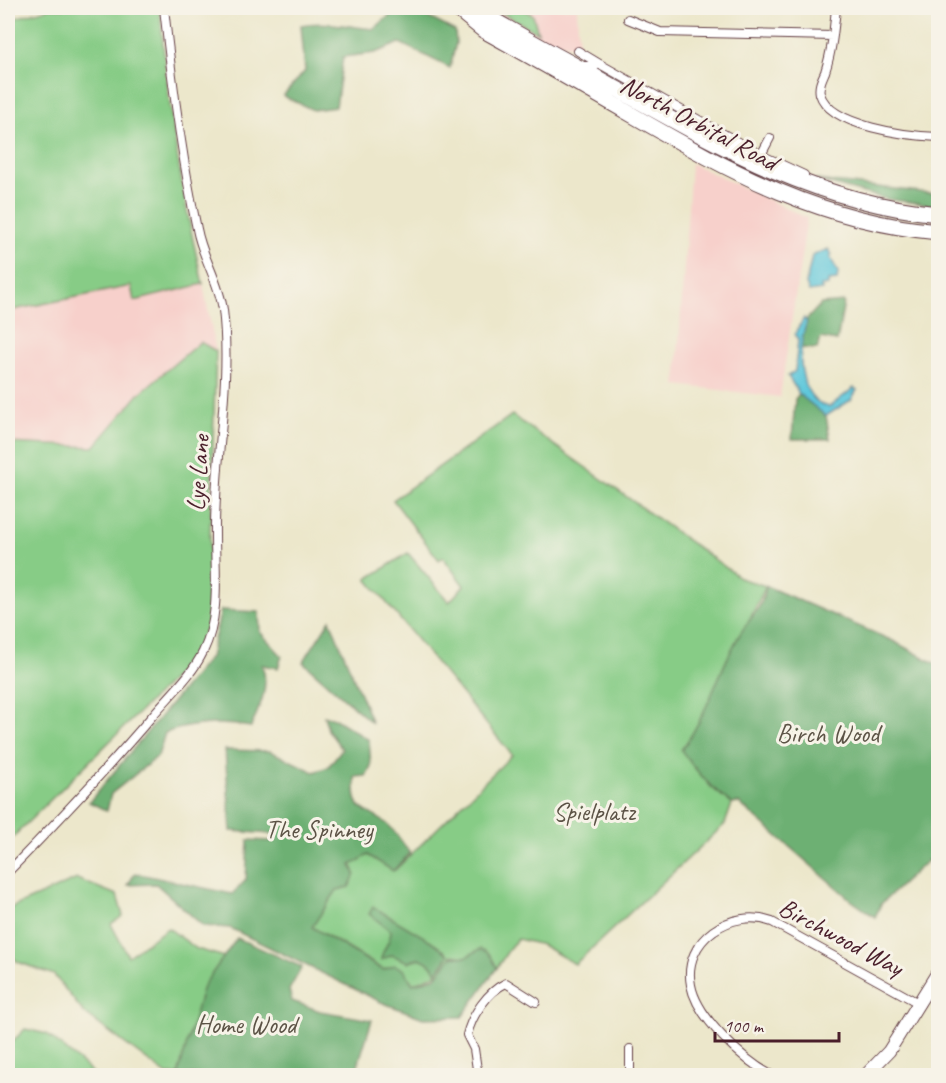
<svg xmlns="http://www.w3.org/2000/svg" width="946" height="1083" viewBox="0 0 946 1083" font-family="Caveat,sans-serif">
  <rect width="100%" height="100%" fill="#f7f3e8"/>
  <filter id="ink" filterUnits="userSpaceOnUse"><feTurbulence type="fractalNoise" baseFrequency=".0167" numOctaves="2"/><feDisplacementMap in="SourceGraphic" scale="12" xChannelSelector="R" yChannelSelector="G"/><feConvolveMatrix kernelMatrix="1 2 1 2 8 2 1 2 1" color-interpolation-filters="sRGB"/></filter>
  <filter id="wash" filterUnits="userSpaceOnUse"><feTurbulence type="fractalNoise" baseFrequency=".008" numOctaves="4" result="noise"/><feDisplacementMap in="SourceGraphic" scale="24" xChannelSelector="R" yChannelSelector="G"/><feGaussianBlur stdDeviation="1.35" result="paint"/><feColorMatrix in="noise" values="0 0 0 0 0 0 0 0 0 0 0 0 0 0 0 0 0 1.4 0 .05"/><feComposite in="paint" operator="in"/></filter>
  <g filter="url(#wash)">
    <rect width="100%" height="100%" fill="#ece7cb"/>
    <path fill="#f7d0cb" d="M489,8H577L579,47L550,41L531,33Z
      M691,163L807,218L780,397L676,385Z
      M203,284L216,351L200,342L140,393L91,448L8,443V311L131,286L135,301Z"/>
    <path fill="#87cc86" stroke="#687658" stroke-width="1.5" d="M50,8H160C167,101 181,193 203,284L134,301L131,286L8,311V20Z
      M493,8H520L533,15L538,33Z
      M200,342L216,351L207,626L192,660L8,842V443L94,447L140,393Z
      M512,415L742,579L766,586L693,734L682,750L711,787L732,804L725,824L575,964L542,945L518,939L511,946L497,968L484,953L466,957L452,955L441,972L413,984L404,970L396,966L384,970L323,933H315L303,910L355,874L351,862L367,852L395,870L512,755L367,579L408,553L449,602L464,586L443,557L439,560L393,500Z
      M77,879L117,895L123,916L111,924L128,956L168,928L197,949L235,960L180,1075H167L84,1013L54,975L18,962L8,953V909Z
      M25,1029L47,1034L95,1075H8V1046Z"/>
    <path fill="#6db073" stroke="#5c684f" stroke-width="1.5" d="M410,8L455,31L456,43L450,68L400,43L375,53L343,57L336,107L313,110L283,96L305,71L301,25C325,20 349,27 374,29L389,16Z
      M816,180L938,194V206L886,199Z
      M844,302L837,341L821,338L817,349L800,348L807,319L821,304Z
      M799,394L826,416L830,439H792L795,399Z
      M766,586L893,641L938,665V860L931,863L928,860L881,904L875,917L852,901L739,803L732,804C711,788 696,772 681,750C708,715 718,671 740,634C750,618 764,605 766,586Z
      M221,610L259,612L260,632L282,656L278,668L262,665C270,687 260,706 251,727C222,722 193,723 165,733L158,756L111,794L107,811L89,802L210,657Z
      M330,620L372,723L303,662Z
      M324,716L332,717L369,740L371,766L366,776L355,777C354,814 360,805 386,823C395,830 403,844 410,853L393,871L368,855L351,865L355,874L349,887L337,890L312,927L383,970L395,965L404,970L413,984L436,977L452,956L466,957L480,949C491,952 492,959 497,968L462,1017L423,1018L381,1002L230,928L203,926L156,884L128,885L135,873L232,894L246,880L248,840L274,841L272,834L231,831L225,750L270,751L314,772L328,767L342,749L328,730Z
      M373,907L436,944L449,955L437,972C428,961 422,955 408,962L392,955L381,960C382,949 391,942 391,931L369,914Z
      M237,938L302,967L289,990L292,1001L320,1011L372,1020L357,1068L368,1075H178L203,986Z"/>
    <path fill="#5fc8db" stroke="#547483" stroke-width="1.5" d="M828,249L832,255L830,257L838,272L837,280L828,281V285L821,286L822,290L809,292L806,284L812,256Z
      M804,318L807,322C797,346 796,399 829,407L854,388L857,390L851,400L826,416L799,394L788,376L795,371L798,340L795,334Z"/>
  </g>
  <g filter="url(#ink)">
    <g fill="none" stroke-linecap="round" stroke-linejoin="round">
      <g stroke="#623d43" stroke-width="10">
        <path id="street" d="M836,8C834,29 832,51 825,72C822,79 818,86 820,94C830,127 910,136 938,137
          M628,19L660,32L833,36
          M578,51L598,63
          M583,66H596L598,63L761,155L804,175
          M761,155L770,138
          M8,872C58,821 106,770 153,715C170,695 192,675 203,652C221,615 215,573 215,534C214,460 232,385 223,310C219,281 202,257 197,229C181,155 172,82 164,8
          M630,1049V1076
          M478,1076L474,1049L467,1035C472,1015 487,992 506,983L536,1002
          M773,1076C744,1061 697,1018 691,985C682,940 732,907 772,922L920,1004"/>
      </g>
      <g stroke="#623d43" stroke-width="14">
        <path id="secondary" d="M865,1076L889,1051L938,972"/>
      </g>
      <g stroke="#623d43" stroke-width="17">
        <path id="highway" d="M456,8L483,30C534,58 584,87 634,116C733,173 822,222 938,232
          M474,8C518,36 565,59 610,85C717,145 813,202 938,214"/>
      </g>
      <use href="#street" stroke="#fff" stroke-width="8"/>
      <use href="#secondary" stroke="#fff" stroke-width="12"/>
      <use href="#highway" stroke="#fff" stroke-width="15"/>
    </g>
  </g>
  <g text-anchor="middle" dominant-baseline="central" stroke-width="6" stroke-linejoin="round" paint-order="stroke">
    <g font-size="26" fill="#4a1f2b" stroke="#f7f3e8">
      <text transform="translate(699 123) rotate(28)">North Orbital Road</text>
      <text transform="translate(198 473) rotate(-86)">Lye Lane</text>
      <text transform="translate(841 937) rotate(28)">Birchwood Way</text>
    </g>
    <g font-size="26" fill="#5c5346" stroke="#f7f3e8">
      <text x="828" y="733">Birch Wood</text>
      <text x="594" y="811">Spielplatz</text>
      <text x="319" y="829">The Spinney</text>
      <text x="246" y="1024">Home Wood</text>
    </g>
  </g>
  <rect width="946" height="1083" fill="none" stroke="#f7f3e8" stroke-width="30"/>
  <path d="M715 1032v9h124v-9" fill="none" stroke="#4a1f2b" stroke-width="3"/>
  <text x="724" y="1032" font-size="18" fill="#4a1f2b" stroke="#f7f3e8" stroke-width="4.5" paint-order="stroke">100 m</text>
</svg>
